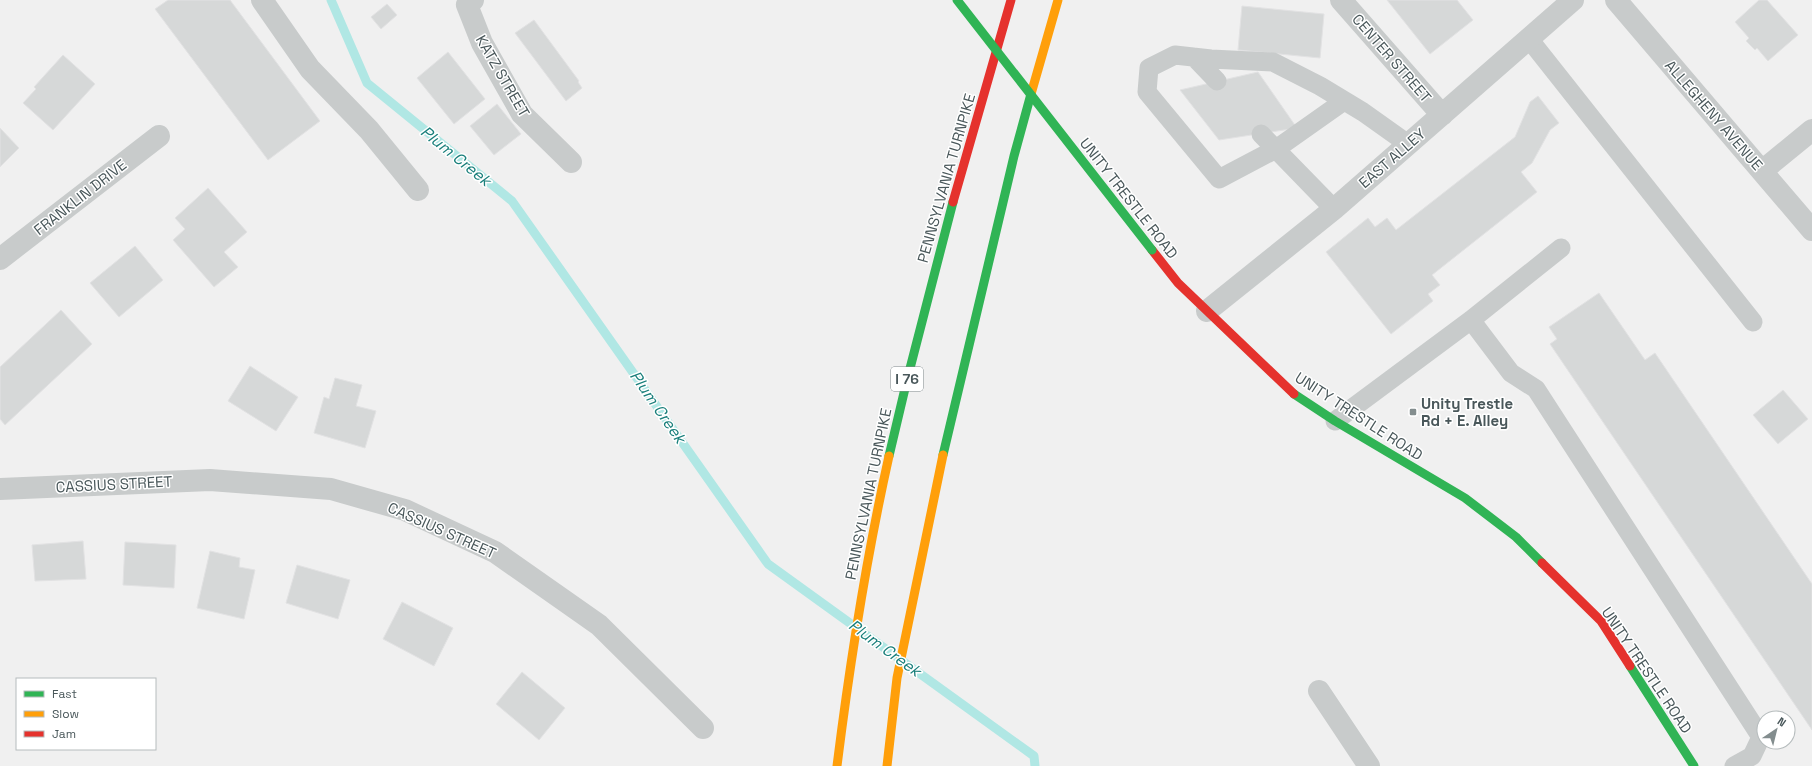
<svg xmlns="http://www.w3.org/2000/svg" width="1812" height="766" viewBox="0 0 1812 766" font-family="'Space Grotesk',sans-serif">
  <rect width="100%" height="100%" fill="#f0f0f0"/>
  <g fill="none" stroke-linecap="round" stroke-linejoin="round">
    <path stroke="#b0e7e4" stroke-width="9" d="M331,0L367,83L512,201L768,564L1034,756L1035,766"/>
  </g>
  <path fill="#d6d8d8" stroke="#e2e2e3" d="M168,0H230L320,121L268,160L155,9Z
    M1387,0H1457L1473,20L1430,54Z
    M1759,0H1767L1798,35L1768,61L1757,48L1755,50L1746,41L1749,38L1735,22Z
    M387,4L397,15L381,29L371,17Z
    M1242,6L1324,14L1320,58L1238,50Z
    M534,20L579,81L578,82L582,88L566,101L515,33Z
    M448,52L485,99L454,124L417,78Z
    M63,55L95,84L53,130L23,103L36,89L34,87Z
    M1258,72L1297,128L1219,140L1180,90Z
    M1538,96L1559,123L1550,130L1532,163L1521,172L1537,192L1432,275L1440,285L1428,294L1433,301L1391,334L1326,252L1368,218L1375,227L1387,218L1396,230L1515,137L1530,102Z
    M497,104L521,134L494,155L470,126Z
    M0,128L19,148L0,167Z
    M208,188L247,232L224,252L238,267L214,287L173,240L185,229L175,218Z
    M135,246L163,280L119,317L90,283Z
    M1599,293L1645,360L1655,353L1812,584V730L1550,344L1557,339L1549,327Z
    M61,310L92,344L5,425L0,419V367Z
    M250,366L298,397L276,431L228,401Z
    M335,378L362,385L356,406L376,411L365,448L314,433L324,397L329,399Z
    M1783,390L1808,419L1778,444L1753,415Z
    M83,541L86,579L35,581L32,545Z
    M125,542L176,545L174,588L123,585Z
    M210,551L240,558L239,567L255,570L244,619L197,608Z
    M297,565L350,580L338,619L286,603Z
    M402,602L453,628L434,666L383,639Z
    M522,672L565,708L539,740L496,704Z"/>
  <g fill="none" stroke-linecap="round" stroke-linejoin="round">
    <path stroke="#c8cbcb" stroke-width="19" d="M1529,39L1753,322
      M1194,57L1217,81
      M1344,101L1276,149L1219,179L1147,92L1149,68L1175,55L1211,59L1273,62L1320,86L1363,112L1408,144
      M1261,134L1334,209
      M1471,320L1511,373L1536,389L1761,737L1752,756L1734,766
      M1335,421L1471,320L1561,248"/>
    <path stroke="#c8cbcb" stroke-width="22" d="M262,0L310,69L369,130L418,190
      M473,0L467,5L482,43L522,114L571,162
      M1341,0L1442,115
      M1616,0L1812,230
      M1762,171L1812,130
      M0,259L159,136
      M1207,311L1334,209L1573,0
      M0,489L210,480L331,489L405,510L495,552L599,625L703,728
      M1319,691L1369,766"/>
    <path stroke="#30b455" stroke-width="9" d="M1294,394L1335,421L1465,498L1516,537L1542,563
      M943,455L1014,156L1031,94
      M889,456L907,380L953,202
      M1630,666L1694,766"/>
    <path stroke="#ff9f0a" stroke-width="9" d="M1031,94L1058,0
      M837,766C850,662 866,559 889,456
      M887,766L897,678L943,455"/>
    <path stroke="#e5322d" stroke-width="9" d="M953,202L1011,0
      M1152,250L1178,283L1294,394
      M1542,563L1601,621L1630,666"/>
    <path stroke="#30b455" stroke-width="9" d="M957,0L1152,250"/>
  </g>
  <rect fill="#838d8e" stroke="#fff" stroke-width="1.5" x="1409" y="408" width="8" height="8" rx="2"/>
  <g text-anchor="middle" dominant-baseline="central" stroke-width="3" stroke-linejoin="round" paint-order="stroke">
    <rect fill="#fff" stroke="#80898c" stroke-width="1" x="891" y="367" width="32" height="24" rx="3"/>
    <g font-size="14" font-weight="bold" fill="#49575a">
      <text x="907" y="379">I 76</text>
    </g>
    <g font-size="15" fill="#49575a" stroke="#fff">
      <text transform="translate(1392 58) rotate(49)">CENTER STREET</text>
      <text transform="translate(503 76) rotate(60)">KATZ STREET</text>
      <text transform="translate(1714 115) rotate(49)">ALLEGHENY AVENUE</text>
      <text transform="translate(1392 158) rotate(-41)">EAST ALLEY</text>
      <text transform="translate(946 178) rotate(-74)">PENNSYLVANIA TURNPIKE</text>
      <text transform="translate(80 197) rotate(-38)">FRANKLIN DRIVE</text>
      <text transform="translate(1129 198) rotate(52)">UNITY TRESTLE ROAD</text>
      <text transform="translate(1359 416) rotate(33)">UNITY TRESTLE ROAD</text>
      <text transform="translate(114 484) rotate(-3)">CASSIUS STREET</text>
      <text transform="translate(868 494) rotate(-78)">PENNSYLVANIA TURNPIKE</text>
      <text transform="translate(442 530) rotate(24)">CASSIUS STREET</text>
      <text transform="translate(1647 670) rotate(56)">UNITY TRESTLE ROAD</text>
    </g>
    <g font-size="15" font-weight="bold" fill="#49575a" stroke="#fff" text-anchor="start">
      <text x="1421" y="403">Unity Trestle<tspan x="1421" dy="17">Rd + E. Alley</tspan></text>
    </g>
    <g font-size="16" font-style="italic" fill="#197f7b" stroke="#fff">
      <text transform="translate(456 156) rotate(39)">Plum Creek</text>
      <text transform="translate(658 407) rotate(55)">Plum Creek</text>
      <text transform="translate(885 648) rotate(36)">Plum Creek</text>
    </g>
  </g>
  <rect x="16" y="678" width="140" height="72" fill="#ffffff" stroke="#b6bcbd"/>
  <rect x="24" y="691" width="20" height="6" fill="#30b455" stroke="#b6bcbd"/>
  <text x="52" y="698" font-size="12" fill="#49575a">Fast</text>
  <rect x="24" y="711" width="20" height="6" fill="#ff9f0a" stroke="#b6bcbd"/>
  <text x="52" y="718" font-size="12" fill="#49575a">Slow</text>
  <rect x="24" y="731" width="20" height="6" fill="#e5322d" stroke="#b6bcbd"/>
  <text x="52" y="738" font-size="12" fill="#49575a">Jam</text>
  <g transform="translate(1776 730) rotate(35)"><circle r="19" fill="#ffffff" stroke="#b6bcbd"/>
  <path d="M0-3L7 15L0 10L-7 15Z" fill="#838d8e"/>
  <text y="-6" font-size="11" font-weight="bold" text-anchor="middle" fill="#49575a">N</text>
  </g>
</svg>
